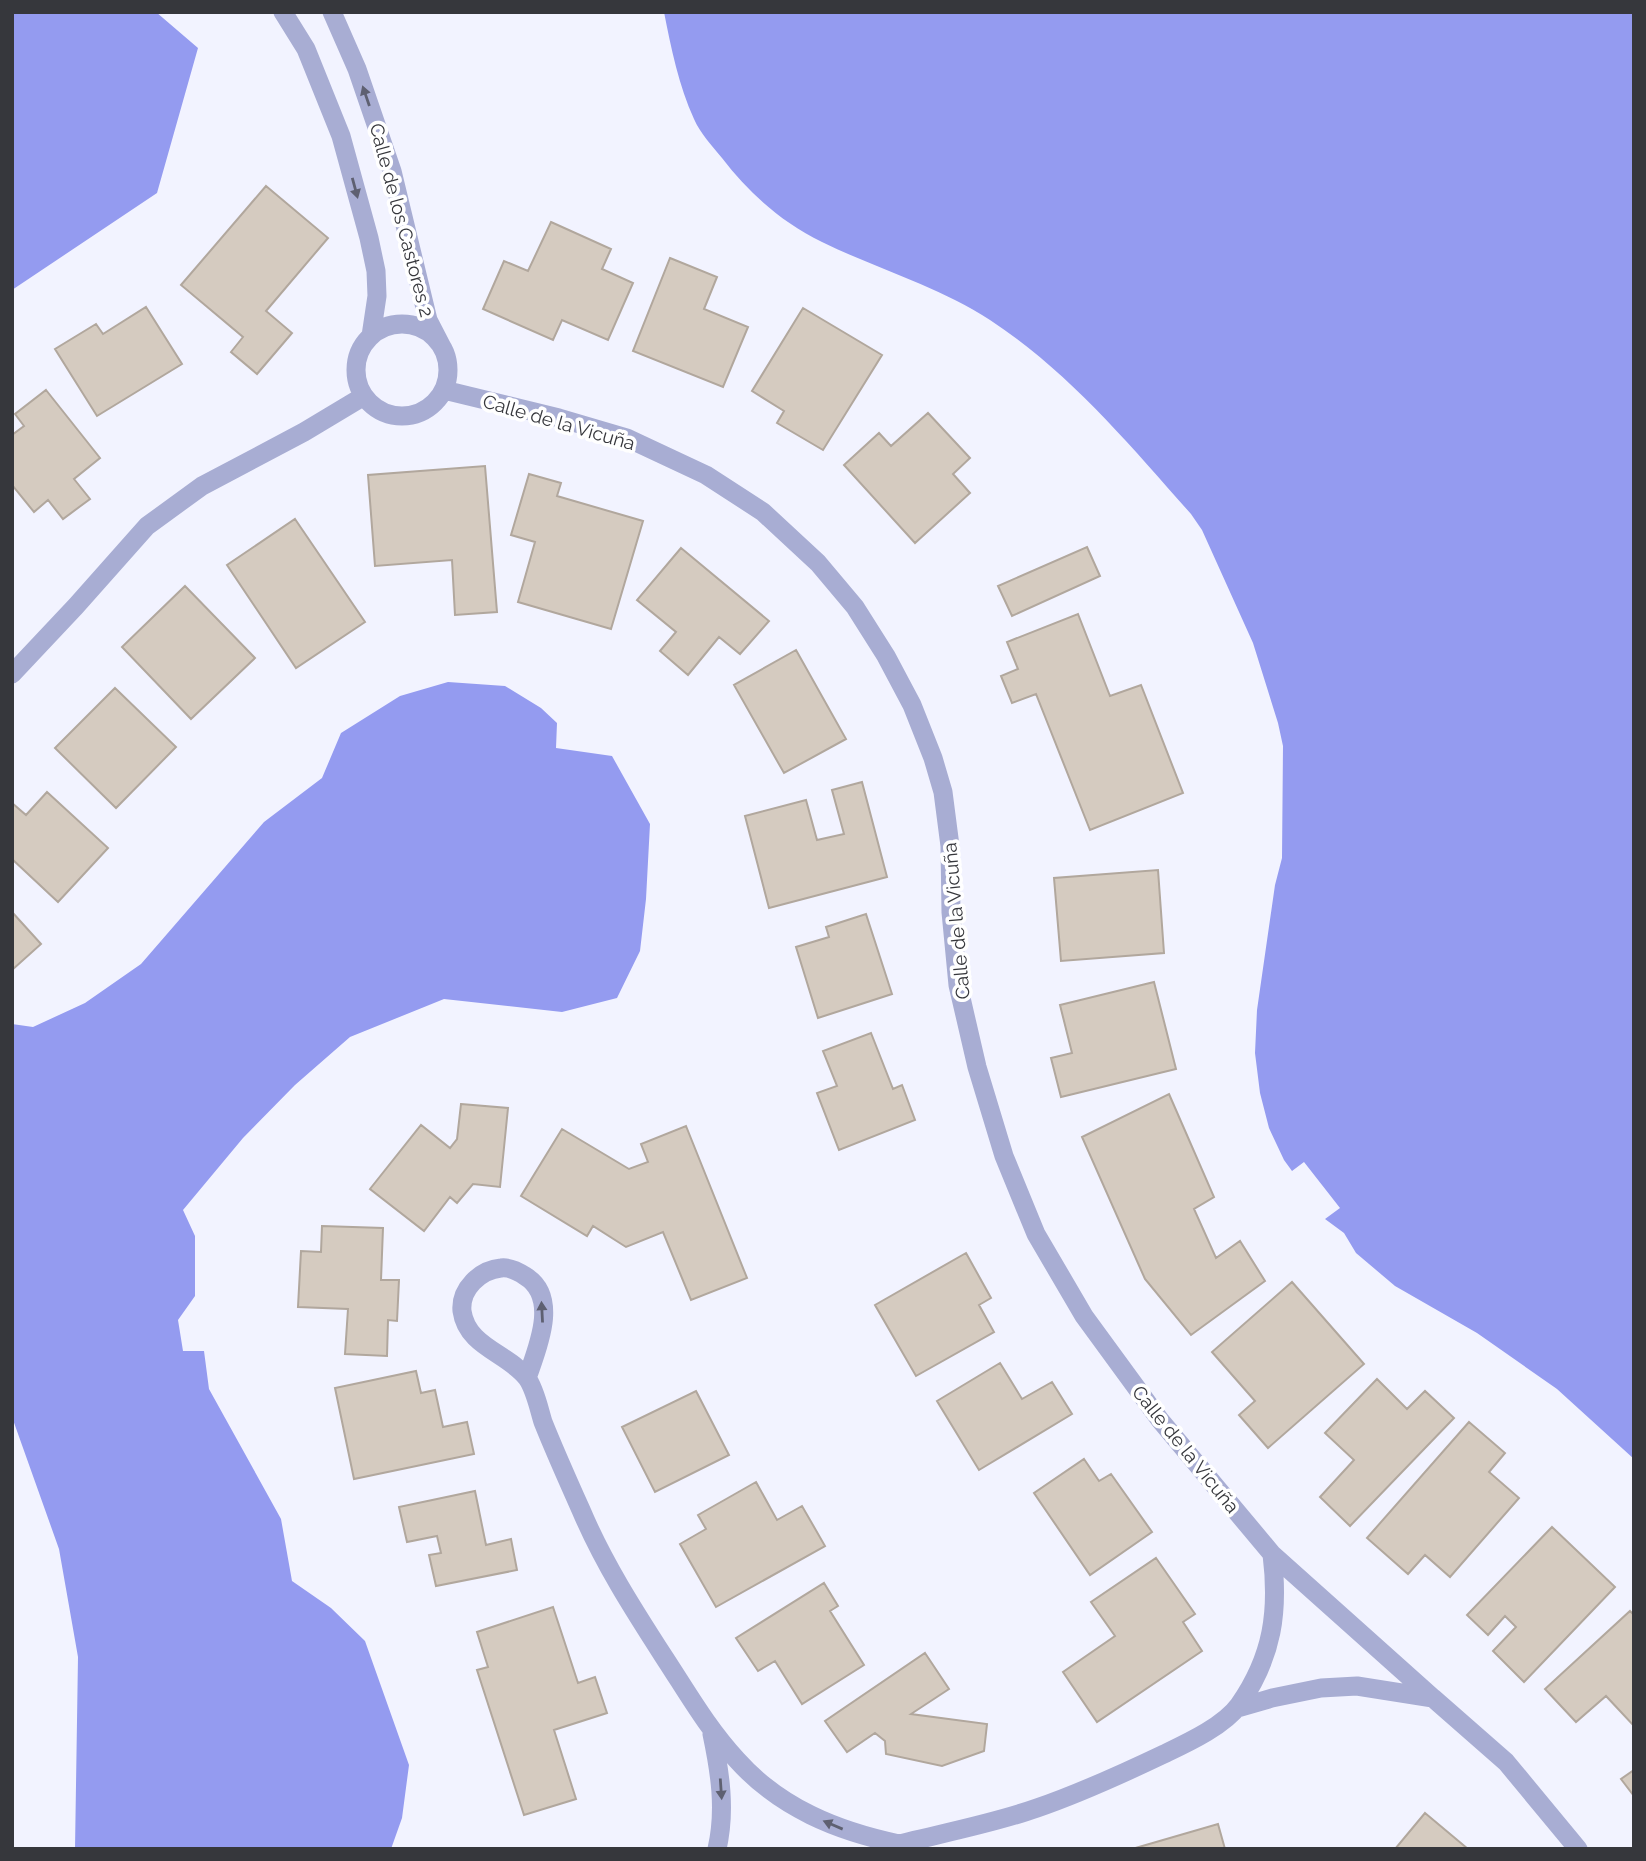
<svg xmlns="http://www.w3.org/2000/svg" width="1646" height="1861" viewBox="0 0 1646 1861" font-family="Raleway,sans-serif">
  <rect width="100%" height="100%" fill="#f2f3ff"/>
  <path fill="#949bf0" d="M12,12H156L198,48L157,193L12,290Z
    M664,12H1632L1634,16V1459L1557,1389L1477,1333L1395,1286L1356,1253L1344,1233L1325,1219L1340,1208L1304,1162L1292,1171L1284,1160L1269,1128L1260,1093L1255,1053L1257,1010L1275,885L1282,858L1283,746L1278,723L1253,643L1202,530L1191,514C1130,445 1068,371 990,320C938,286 877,269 822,242C781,222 749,193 722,158C712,146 700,133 694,119C679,86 671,48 664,12Z
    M448,682L505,686L541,708L557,723L556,748L612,756L650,824L646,899L640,951L617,998L562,1012L444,999L350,1037L295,1085L243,1138L183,1210L195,1236V1296L178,1320L183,1351H204L209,1389L281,1519L292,1581L331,1608L365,1641L409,1765L402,1818L391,1849H75L78,1657L59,1549L12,1417V1024L33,1027L85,1003L141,964L264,822L322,778L341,733L400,696Z"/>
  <path fill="#d5cbc0" stroke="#b1a79d" stroke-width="2" d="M266,186L328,238L266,311L292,333L257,374L231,352L243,337L181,285Z
    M551,222L611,249L602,269L633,283L608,340L562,320L553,340L483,309L504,261L528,271Z
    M670,258L717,277L704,309L748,327L723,387L633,351Z
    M146,307L182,364L97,416L55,349L96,324L103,334Z
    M803,308L882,355L823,450L777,423L784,411L752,391Z
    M46,390L100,458L74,479L90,499L63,519L48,500L34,512L12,485V435L24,426L15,414Z
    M928,413L970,458L953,474L970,493L915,543L844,465L879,433L891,446Z
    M485,466L497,612L455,615L452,560L375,566L368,475Z
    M529,474L561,483L557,496L643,521L611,629L518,602L535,542L511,535Z
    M295,519L365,622L296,668L227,565Z
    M1087,547L1100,576L1012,616L998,586Z
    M681,548L769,621L740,654L719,637L688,675L660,651L676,632L637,600Z
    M185,586L255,658L191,719L122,647Z
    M1078,614L1110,696L1141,685L1183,793L1090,830L1036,694L1012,703L1001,676L1018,669L1007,642Z
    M796,650L846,739L784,773L734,685Z
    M115,688L176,747L116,808L55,748Z
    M862,782L887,877L769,908L745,816L806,800L817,840L844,834L832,790Z
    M47,792L108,848L58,902L12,859V803L26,815Z
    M1158,870L1164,953L1061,961L1054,878Z
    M12,912L41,944L12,970Z
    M866,914L892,994L818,1018L796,947L829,937L826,927Z
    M1154,982L1176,1069L1061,1097L1051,1058L1072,1053L1060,1005Z
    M871,1033L893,1089L902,1085L915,1120L839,1150L817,1093L837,1086L823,1051Z
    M1169,1094L1214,1197L1194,1209L1216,1258L1240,1241L1265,1281L1191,1335L1145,1279L1082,1137Z
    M461,1104L508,1108L500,1187L473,1184L457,1203L450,1197L424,1231L370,1189L421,1125L450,1148L457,1139Z
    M686,1126L747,1278L691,1300L663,1232L626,1247L593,1226L587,1236L521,1196L562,1129L629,1169L648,1162L641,1144Z
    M322,1226L383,1228L381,1280H399L397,1321L388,1320L387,1356L345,1354L348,1309L298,1307L301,1251L321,1252Z
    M966,1253L991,1298L979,1305L994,1332L916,1376L875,1305Z
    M1292,1282L1364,1364L1268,1448L1239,1415L1255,1401L1212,1352Z
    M1000,1363L1022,1399L1052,1382L1072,1414L979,1470L937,1401Z
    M416,1371L421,1393L435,1390L443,1427L467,1422L474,1454L354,1479L335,1388Z
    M1377,1379L1407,1409L1425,1391L1454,1418L1350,1526L1320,1497L1354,1460L1325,1433Z
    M696,1391L729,1455L655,1492L622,1427Z
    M1469,1422L1505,1453L1489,1472L1519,1498L1450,1577L1425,1555L1408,1574L1367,1538Z
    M1084,1459L1099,1481L1111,1474L1152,1532L1090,1575L1034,1493Z
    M756,1482L777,1520L802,1506L825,1546L716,1607L680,1544L706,1529L698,1515Z
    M475,1491L486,1545L511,1539L517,1570L436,1586L429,1555L441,1553L437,1536L407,1542L399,1507Z
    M1552,1527L1615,1587L1524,1682L1493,1651L1516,1627L1505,1616L1488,1635L1467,1615Z
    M1156,1558L1195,1614L1183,1622L1202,1651L1097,1722L1063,1672L1115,1636L1091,1602Z
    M824,1583L838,1606L830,1611L864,1665L802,1704L775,1661L758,1671L736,1638Z
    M553,1607L578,1683L595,1677L607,1713L554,1730L576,1799L524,1815L477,1670L488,1667L477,1632Z
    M1630,1611L1634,1615V1726L1606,1696L1576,1722L1545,1689Z
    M925,1653L949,1689L911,1714L987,1724L984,1751L942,1766L886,1754L885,1741L875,1733L847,1752L825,1721Z
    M1634,1770V1796L1621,1779Z
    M1425,1813L1468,1849H1395Z
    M1218,1824L1225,1849H1132Z"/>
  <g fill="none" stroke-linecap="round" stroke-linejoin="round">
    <path stroke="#a8add3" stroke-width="19" d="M283,12L306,49L341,136L369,238L376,271L377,296L371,336
      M332,12L357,69L392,171L428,320L443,349
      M356 370a46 46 0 1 1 92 0a46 46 0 1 1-92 0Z
      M444,390L559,418L627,438L706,475L763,512L818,563L855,607L886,656L912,705L933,758L943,792L950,846L951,912L958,985L977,1067L1004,1156L1036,1234L1084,1316L1160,1420L1272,1554L1433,1698
      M12,674L76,606L147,526L202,486L304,432L364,396
      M527,1378C537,1349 560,1297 525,1276C519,1272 509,1267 501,1268C480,1270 460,1289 462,1311C467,1347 508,1353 527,1378C535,1389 539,1409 543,1422C555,1452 568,1481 581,1510C603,1562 633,1609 664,1657C687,1692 708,1729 737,1760C780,1808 837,1831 899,1844
      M1238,1708L1272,1698L1321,1688L1357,1686L1433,1698L1506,1762L1578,1849
      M712,1734C720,1772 726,1810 717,1849
      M887,1847C937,1834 989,1825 1037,1808C1081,1793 1122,1774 1164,1754C1187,1743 1224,1726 1239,1705C1273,1656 1279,1611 1272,1554"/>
  </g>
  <defs><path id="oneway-solid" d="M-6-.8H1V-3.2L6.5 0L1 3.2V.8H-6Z" transform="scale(1.75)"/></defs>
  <g fill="#5e6071">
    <use href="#oneway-solid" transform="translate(366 96) rotate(-109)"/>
    <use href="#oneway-solid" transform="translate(355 188) rotate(75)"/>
    <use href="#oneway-solid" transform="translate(542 1312) rotate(-93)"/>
    <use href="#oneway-solid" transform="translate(721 1789) rotate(86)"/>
    <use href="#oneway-solid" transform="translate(833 1825) rotate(-157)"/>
  </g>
  <g text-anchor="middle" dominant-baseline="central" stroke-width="7" stroke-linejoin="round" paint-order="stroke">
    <g font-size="19" fill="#36373c" stroke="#fff">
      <text transform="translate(402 220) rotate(75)">Calle de los Castores 2</text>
      <text transform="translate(559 422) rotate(16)">Calle de la Vicuña</text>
      <text transform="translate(956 921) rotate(-95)">Calle de la Vicuña</text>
      <text transform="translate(1186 1449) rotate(51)">Calle de la Vicuña</text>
    </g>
  </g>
  <rect width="1646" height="1861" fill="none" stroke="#36373c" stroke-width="28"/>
</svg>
